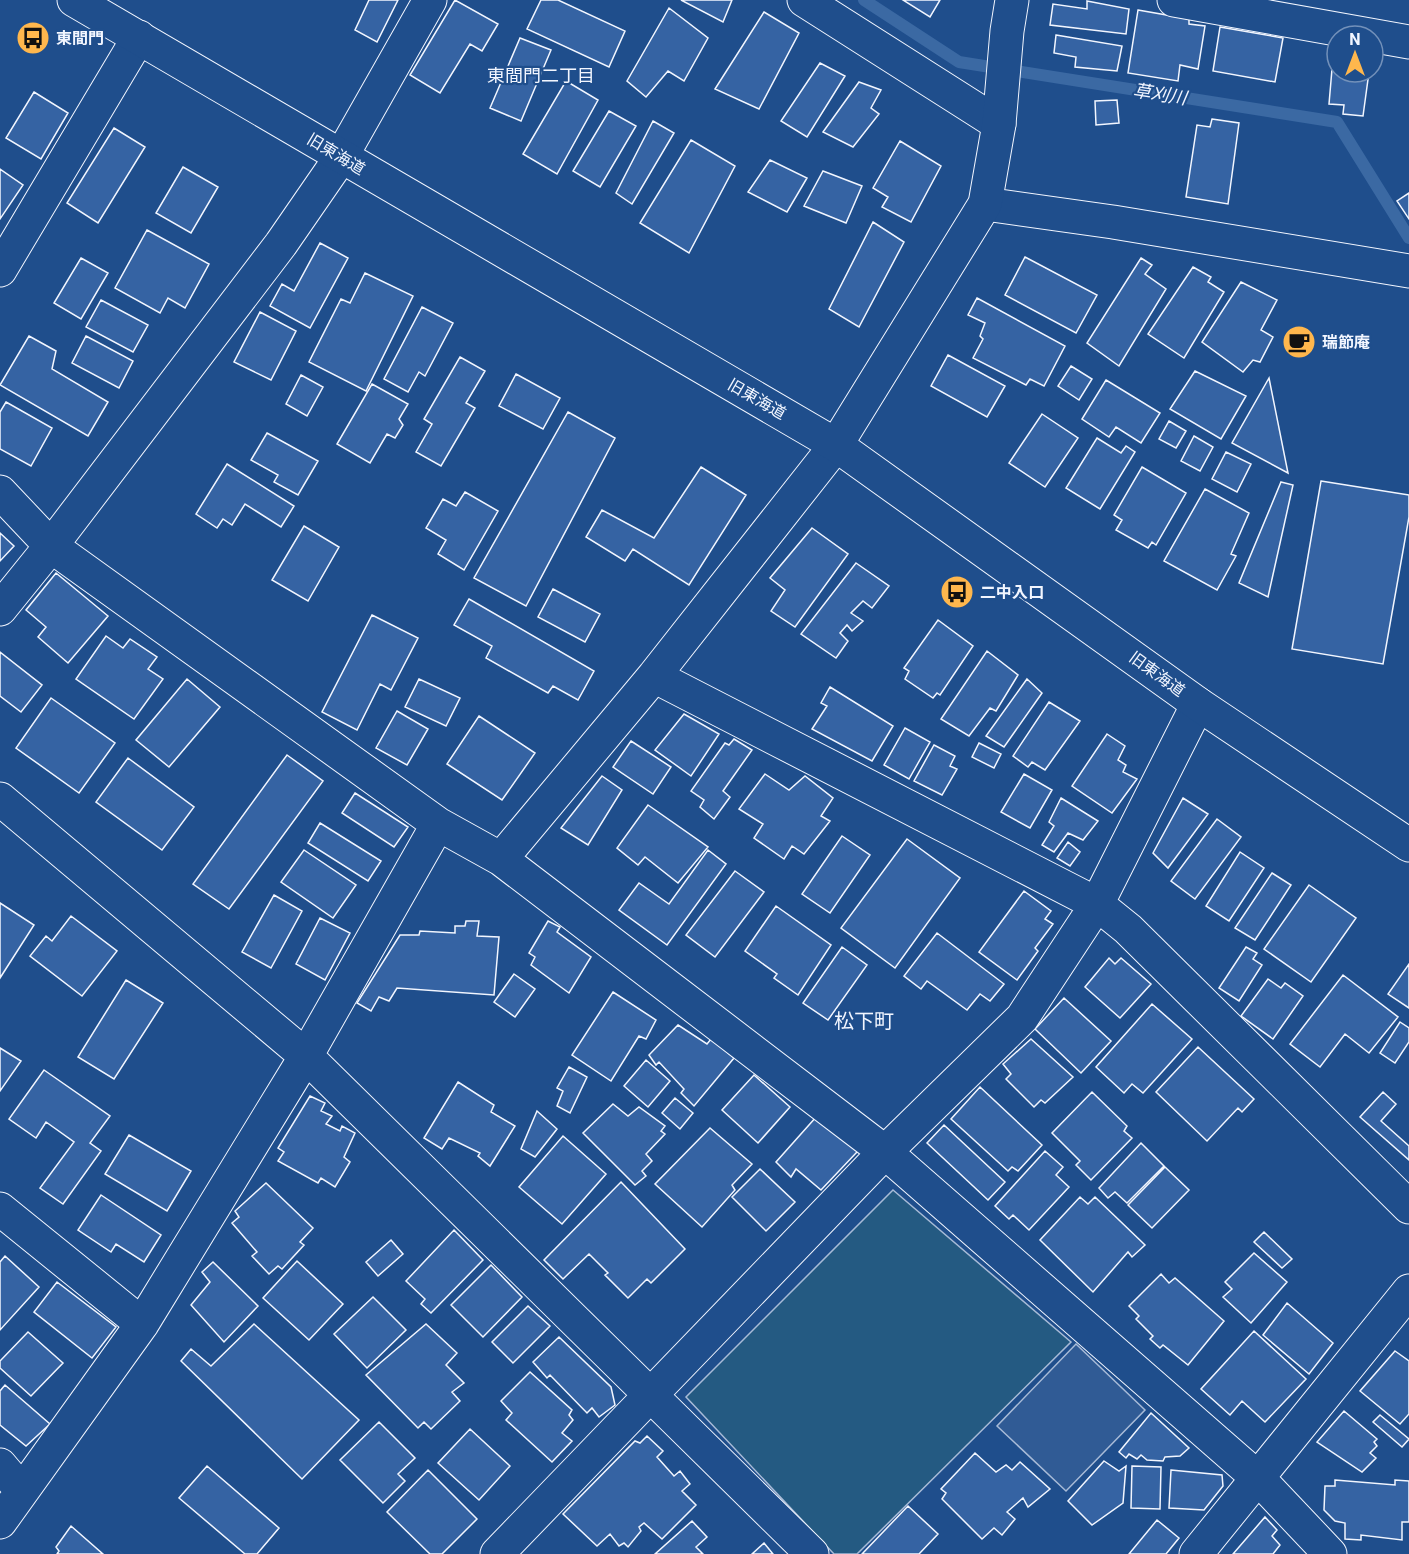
<svg xmlns="http://www.w3.org/2000/svg" width="1409" height="1554" viewBox="0 0 1409 1554" font-family="Roboto,'Noto Sans JP',sans-serif">
  <rect width="100%" height="100%" fill="#1f4e8c"/>
  <path fill="#245a82" stroke="#a8bbd7" stroke-width="1.5" d="M893,1190L1071,1342L857,1554H834L686,1397Z"/>
  <path fill="#305b95" stroke="#a8bbd7" stroke-width="1.5" d="M1076,1344L1145,1410L1066,1491L997,1426Z"/>
  <g fill="none" stroke-linecap="round" stroke-linejoin="round">
    <path stroke="#3b69a3" stroke-width="12" d="M864,0L959,62L1337,122L1409,238"/>
  </g>
  <path fill="#3563a3" stroke="#f2f6ff" stroke-width="1.5" d="M369,0H398L377,42L355,30Z
    M455,0L498,24L482,51L470,44L440,93L410,75Z
    M541,0H558L625,31L609,67L527,29Z
    M681,0H732L723,22Z
    M903,0H940L930,17Z
    M1087,1L1129,9L1126,34L1050,25L1053,4L1087,9Z
    M669,8L708,38L684,81L668,71L646,97L627,81Z
    M1138,10L1189,19V24L1205,26L1198,69L1180,65L1178,81L1128,73Z
    M764,12L799,33L759,109L715,89Z
    M1220,27L1283,38L1275,82L1213,71Z
    M1056,35L1122,46L1117,71L1075,67L1076,57L1054,53Z
    M520,38L551,50L521,121L490,108Z
    M820,63L845,76L807,137L781,121Z
    M1332,69H1337V72H1369L1363,116L1343,114L1344,105L1329,104Z
    M566,81L598,100L557,174L523,154Z
    M859,82L881,90L871,108L879,114L853,147L823,132Z
    M34,92L68,113L41,159L6,138Z
    M1117,100L1119,123L1096,125L1095,101Z
    M609,111L636,126L600,187L573,171Z
    M1212,119L1239,123L1228,204L1186,197L1197,125L1210,127Z
    M653,121L674,133L632,204L616,193Z
    M114,128L145,147L98,223L67,203Z
    M691,140L735,166L689,253L640,223Z
    M900,141L941,166L911,222L882,207L888,197L873,188Z
    M770,160L807,178L787,212L748,192Z
    M183,167L218,187L191,233L156,213Z
    M0,169L23,185L0,219Z
    M823,171L862,186L846,223L804,206Z
    M1409,193V219L1397,201Z
    M873,222L904,242L859,327L829,309Z
    M147,230L209,264L185,308L168,298L160,313L115,288Z
    M320,243L348,258L310,328L270,306L282,284L294,291Z
    M1025,257L1097,295L1076,333L1005,295Z
    M81,258L108,273L81,319L54,303Z
    M1141,258L1152,265L1145,274L1166,289L1119,366L1087,343Z
    M1193,267L1211,277L1208,282L1224,292L1184,358L1148,334Z
    M365,273L413,296L366,391L309,362L341,299L350,303Z
    M1241,282L1277,300L1261,330L1273,337L1260,362L1253,360L1243,372L1202,342Z
    M977,298L1065,346L1044,386L1030,379L1026,385L973,358L983,339L980,336L985,323L968,315Z
    M101,300L148,325L133,352L86,327Z
    M422,307L453,323L425,376L419,372L408,392L384,379Z
    M260,312L296,331L271,380L234,362Z
    M29,336L56,351L52,369L108,402L88,436L0,385Z
    M86,336L133,361L119,388L72,363Z
    M948,355L1005,386L987,417L931,386Z
    M460,357L485,371L466,403L475,408L441,466L416,452L432,424L424,419Z
    M1071,366L1092,379L1079,400L1058,386Z
    M1195,371L1246,396L1221,439L1170,409Z
    M516,374L560,398L543,429L499,406Z
    M301,375L323,387L307,416L286,404Z
    M1269,378L1288,473L1232,443Z
    M1106,380L1160,413L1141,443L1116,427L1109,437L1082,419Z
    M372,384L408,404L399,419L403,425L395,438L387,434L370,463L337,444Z
    M6,402L52,428L31,466L0,449V412Z
    M568,412L615,438L526,606L474,578Z
    M1042,414L1078,438L1045,487L1009,463Z
    M1169,421L1186,431L1176,448L1159,439Z
    M267,433L318,461L298,495L274,482L278,475L251,460Z
    M1194,436L1213,447L1200,471L1181,461Z
    M1097,438L1121,453L1126,446L1135,452L1100,509L1066,488Z
    M1226,452L1251,464L1237,492L1212,479Z
    M227,464L294,506L281,527L245,504L232,525L223,519L217,528L196,514Z
    M701,467L746,495L689,585L633,549L625,561L586,537L602,510L654,538Z
    M1142,467L1186,493L1156,545L1152,542L1148,548L1116,530L1122,520L1114,515Z
    M1321,481L1409,495V517L1383,664L1292,649Z
    M1281,482L1293,485L1268,597L1239,583Z
    M1205,489L1249,513L1231,554L1236,556L1217,590L1164,561Z
    M465,492L498,511L464,570L438,554L446,540L426,528L443,499L456,506Z
    M304,526L339,547L308,601L272,580Z
    M812,528L848,554L795,627L771,611L785,590L770,578Z
    M0,533L14,546L0,561Z
    M856,563L889,586L872,608L863,601L851,613L863,621L852,631L847,625L840,633L848,641L836,658L801,634Z
    M56,573L108,616L68,663L38,637L46,627L26,610Z
    M553,589L600,614L585,642L538,617Z
    M469,599L594,671L578,700L553,686L548,693L486,658L492,646L454,625Z
    M372,615L418,638L391,690L380,684L357,730L322,712Z
    M938,620L973,646L940,695L937,693L933,698L905,679L909,671L904,668Z
    M106,636L123,648L130,639L157,657L148,669L163,679L134,719L76,679Z
    M987,651L1018,675L996,711L990,708L969,736L941,719Z
    M0,652L42,685L21,712L0,696Z
    M187,679L220,707L169,767L136,740Z
    M419,679L460,698L446,726L405,707Z
    M1027,679L1042,693L1004,747L986,736Z
    M830,687L893,726L872,761L812,729L827,706L821,703Z
    M51,698L115,743L79,793L16,748Z
    M1049,702L1080,721L1045,770L1032,762L1028,767L1013,756Z
    M397,711L428,729L407,765L376,748Z
    M684,714L719,734L691,776L655,750Z
    M479,716L535,753L502,800L447,764Z
    M905,728L930,742L909,779L884,765Z
    M1107,734L1125,746L1118,760L1126,765L1123,772L1137,779L1112,813L1072,786Z
    M734,739L752,750L723,791L730,797L714,819L700,807L704,800L691,791L725,743L729,745Z
    M631,741L671,767L653,794L613,767Z
    M979,743L1001,754L994,768L972,757Z
    M934,745L955,756L950,766L957,769L942,795L914,781Z
    M287,755L323,781L229,909L193,884Z
    M128,758L194,807L162,850L96,802Z
    M765,774L789,790L805,776L833,798L821,816L830,821L804,854L792,846L784,859L754,838L763,824L739,809Z
    M1024,774L1052,790L1030,828L1001,812Z
    M602,776L622,790L588,845L561,828Z
    M355,793L408,827L394,847L342,813Z
    M1061,798L1098,821L1083,840L1068,833L1054,852L1042,845L1054,826L1049,822Z
    M1183,798L1208,814L1168,868L1153,853Z
    M648,805L708,847L678,883L645,857L638,865L617,848Z
    M1217,819L1241,837L1195,899L1171,881Z
    M320,823L381,861L368,881L308,843Z
    M842,836L870,855L830,913L802,894Z
    M907,839L960,878L895,968L841,928Z
    M1068,842L1080,852L1070,866L1057,858Z
    M304,850L356,885L333,918L281,882Z
    M708,850L726,864L667,945L619,910L639,883L669,904Z
    M1240,852L1264,868L1229,921L1206,906Z
    M735,871L764,892L715,957L686,935Z
    M1272,873L1291,885L1255,940L1235,928Z
    M1309,885L1356,918L1311,982L1264,949Z
    M1024,891L1051,911L1045,919L1053,924L1035,948L1038,951L1017,980L979,952Z
    M274,895L302,911L271,968L242,952Z
    M0,903L34,925L0,978Z
    M776,906L831,945L798,995L774,978L777,974L745,951Z
    M71,916L117,951L82,996L30,956L46,936L52,941Z
    M320,918L350,933L325,980L296,964Z
    M466,921H479L477,936L499,937L494,995L397,988L389,1001L379,997L371,1011L357,1003L400,935H419L420,931L455,933V926H465Z
    M548,921L560,927L557,932L591,957L569,993L531,965L535,957L529,953Z
    M937,933L1004,984L990,1001L980,994L967,1010L927,981L921,989L904,976Z
    M842,947L867,965L828,1020L803,1003Z
    M1246,947L1257,953L1253,959L1262,965L1239,1001L1219,988Z
    M1109,958L1115,964L1121,958L1151,984L1120,1018L1085,987Z
    M1409,964V1008L1388,994Z
    M514,974L535,989L515,1017L494,1002Z
    M1343,975L1398,1017L1369,1053L1345,1034L1320,1067L1290,1044Z
    M1268,979L1281,988L1285,983L1303,996L1273,1039L1241,1016Z
    M126,980L163,1003L114,1079L78,1057Z
    M613,992L656,1020L646,1039L639,1036L611,1081L572,1055Z
    M1064,998L1111,1041L1081,1073L1035,1029Z
    M1152,1004L1192,1039L1143,1093L1132,1084L1124,1093L1096,1067Z
    M1400,1022L1409,1028V1042L1395,1063L1380,1053Z
    M678,1025L707,1044L711,1039L734,1058L694,1106L681,1093L684,1089L659,1062L656,1065L649,1055Z
    M1031,1039L1073,1077L1045,1103L1041,1100L1034,1107L1006,1079L1011,1074L1003,1064Z
    M1198,1047L1254,1099L1242,1112L1238,1108L1207,1141L1156,1092Z
    M0,1048L21,1061L0,1091Z
    M646,1060L670,1081L648,1107L624,1086Z
    M569,1067L587,1077L570,1113L557,1106L563,1091L557,1088Z
    M44,1070L110,1116L90,1143L101,1151L63,1204L40,1188L74,1142L46,1122L36,1138L9,1119Z
    M754,1075L790,1107L758,1143L722,1110Z
    M458,1082L494,1105L491,1112L515,1126L490,1166L478,1156L480,1153L449,1138L442,1149L424,1138Z
    M980,1087L1042,1145L1018,1171L1012,1167L1008,1171L951,1119Z
    M1092,1092L1127,1126L1124,1131L1132,1138L1091,1180L1076,1165L1080,1161L1052,1133Z
    M1383,1092L1396,1104L1381,1121L1409,1146V1160L1360,1117Z
    M310,1096L325,1103L321,1111L332,1116L326,1124L340,1131L342,1126L355,1133L344,1157L350,1162L335,1187L321,1178L318,1183L278,1161L284,1152L278,1148Z
    M675,1098L693,1113L680,1129L662,1113Z
    M613,1104L628,1116L639,1107L665,1126L661,1131L665,1134L646,1154L652,1161L642,1171L646,1176L635,1185L583,1133Z
    M537,1111L557,1129L535,1157L521,1149Z
    M817,1116L858,1141L857,1152L821,1190L796,1169L791,1177L776,1162Z
    M944,1125L1005,1182L988,1200L927,1143Z
    M710,1128L752,1164L732,1185L735,1190L702,1227L655,1184Z
    M129,1135L191,1171L167,1211L105,1174Z
    M563,1136L606,1174L562,1224L519,1187Z
    M1141,1143L1164,1166L1127,1203L1115,1192L1108,1198L1099,1188Z
    M1045,1151L1063,1167L1056,1175L1069,1187L1029,1230L1013,1215L1009,1219L995,1206Z
    M1165,1167L1189,1190L1152,1228L1128,1205Z
    M760,1169L795,1202L766,1231L732,1197Z
    M621,1182L685,1249L651,1283L647,1279L628,1298L605,1275L608,1273L589,1254L563,1279L544,1260Z
    M266,1183L313,1228L300,1242L304,1245L282,1269L278,1266L269,1274L252,1256L257,1252L232,1223L239,1217L235,1211Z
    M101,1195L161,1235L144,1262L116,1244L111,1252L78,1230Z
    M1080,1197L1088,1204L1095,1197L1145,1245L1132,1257L1128,1252L1093,1292L1040,1240Z
    M454,1230L483,1260L431,1313L421,1304L425,1299L406,1281Z
    M1264,1232L1292,1259L1282,1268L1254,1242Z
    M391,1240L403,1254L378,1276L366,1262Z
    M1254,1253L1287,1282L1251,1323L1223,1297L1232,1289L1225,1282Z
    M5,1256L39,1287L0,1330V1262Z
    M297,1261L343,1304L309,1340L263,1298Z
    M213,1262L258,1306L224,1342L191,1305L210,1282L202,1272Z
    M491,1265L522,1297L483,1337L451,1305Z
    M1161,1274L1169,1283L1175,1278L1224,1321L1188,1365L1163,1345L1160,1348L1150,1339L1153,1336L1136,1319L1139,1316L1129,1306Z
    M57,1282L116,1327L92,1358L34,1312Z
    M373,1297L406,1330L367,1368L334,1334Z
    M1287,1303L1333,1343L1309,1374L1263,1335Z
    M528,1306L550,1326L513,1363L492,1342Z
    M254,1324L359,1420L302,1479L181,1361L191,1349L211,1366Z
    M426,1324L457,1353L446,1365L464,1383L452,1392L460,1401L431,1429L424,1422L418,1428L366,1375Z
    M1254,1331L1306,1379L1265,1422L1242,1401L1230,1415L1201,1389Z
    M28,1332L63,1363L31,1396L0,1368V1361Z
    M559,1337L611,1387L615,1405L599,1417L592,1408L587,1413L550,1375L547,1378L533,1362Z
    M1395,1351L1409,1361V1414L1400,1424L1360,1391Z
    M530,1372L572,1410L569,1415L573,1420L562,1433L572,1441L552,1462L506,1420L512,1413L501,1401Z
    M5,1385L50,1424L26,1446L0,1425V1391Z
    M1344,1411L1377,1439L1374,1442L1377,1446L1370,1453L1376,1458L1362,1472L1317,1442Z
    M1151,1413L1189,1448L1180,1456L1165,1457L1163,1461L1147,1460L1141,1455L1137,1459L1129,1454L1126,1458L1119,1452Z
    M1380,1415L1409,1439L1402,1447L1373,1422Z
    M379,1422L415,1458L398,1474L405,1481L383,1503L340,1460Z
    M470,1429L510,1466L479,1500L438,1463Z
    M647,1436L663,1451L657,1457L674,1476L680,1471L690,1484L682,1491L696,1505L662,1539L644,1523L639,1527L641,1531L628,1547L624,1543L619,1546L610,1534L597,1546L563,1514L635,1441L640,1443Z
    M975,1453L996,1472L1006,1465L1012,1470L1020,1462L1050,1489L1028,1507L1023,1498L1007,1512L1015,1519L1002,1535L994,1528L982,1539L942,1499L946,1493L941,1489Z
    M1104,1461L1119,1471L1126,1466L1123,1503L1092,1525L1068,1501Z
    M207,1466L279,1528L257,1554H245L179,1498Z
    M1132,1466L1161,1467L1160,1509L1131,1508Z
    M428,1470L477,1519L442,1554H430L387,1512Z
    M1171,1470L1222,1475L1223,1486L1204,1510L1169,1508Z
    M1335,1480L1395,1485V1480L1409,1481V1522H1402V1540L1361,1535V1540L1345,1539V1523L1335,1521L1324,1510L1325,1486H1335Z
    M908,1506L938,1534L919,1554H862Z
    M1265,1517L1277,1530L1272,1536L1280,1545L1273,1554H1233Z
    M1157,1520L1179,1538L1166,1554H1129Z
    M692,1521L707,1537L696,1547L703,1554H655Z
    M71,1526L103,1554H57L59,1551L56,1547Z
    M764,1543L773,1554H752Z"/>
  <g fill="none" stroke-linecap="round" stroke-linejoin="round">
    <g stroke="#f2f6ff" stroke-width="35">
      <path id="street" d="M804,0L999,124
        M1174,0L1409,42
        M985,204L1113,222L1409,271
        M0,270L139,37
        M0,492L51,546L438,824L501,859L885,1152L1259,1479L1330,1554
        M0,609L51,546L281,244L341,157L430,0
        M654,676L1097,904L1128,929L1409,1207
        M0,799L306,1056L812,1554
        M501,859L654,676L836,445
        M0,1209L142,1324
        M0,1465L22,1491
        M0,1522L142,1324L306,1056L438,824
        M497,1554L885,1152L1022,1018L1097,904L1198,704
        M1196,1554L1409,1291"/>
    </g>
    <g stroke="#f2f6ff" stroke-width="35">
      <path id="secondary" d="M74,0L836,445L1198,704L1409,845
        M836,445L985,204L999,124L1007,31L1012,0"/>
    </g>
    <use href="#street" stroke="#1f4e8c" stroke-width="33"/>
    <use href="#secondary" stroke="#1f4e8c" stroke-width="33"/>
  </g>
  <defs>
    <g id="bus-disc" transform="scale(1.725)"><circle r="9.5" fill="#ffb74d" stroke="#1f4e8c"/><path d="M-5-6H5V4H4V6H2V4H-2V6H-4V4H-5ZM-3.5-4V0h7V-4ZM-3.5 1.2v1.5H-2V1.2ZM2 1.2v1.5H3.5V1.2Z" fill="#111"/></g>
    <g id="cafe-disc" transform="scale(1.725)"><circle r="9.5" fill="#ffb74d" stroke="#1f4e8c"/><path d="M-5.5-4.5H6V0H3Q3 3.5 0 3.5H-2.5Q-5.5 3.5-5.5 0ZM3-3.2v2h1.7v-2ZM-6 4.5H4V6H-6Z" fill="#111"/></g>
  </defs>
  <g fill-rule="evenodd">
    <use href="#bus-disc" x="33" y="38"/>
    <use href="#cafe-disc" x="1299" y="342"/>
    <use href="#bus-disc" x="957" y="592"/>
  </g>
  <g text-anchor="middle" dominant-baseline="central" stroke-width="4.5" stroke-linejoin="round" paint-order="stroke">
    <g font-size="16" font-weight="bold" fill="#f2f6ff" stroke="#1f4e8c" text-anchor="start">
      <text x="56" y="38">東間門</text>
      <text x="1322" y="342">瑞節庵</text>
      <text x="980" y="592">二中入口</text>
    </g>
    <g font-size="16" fill="#f2f6ff" stroke="#1f4e8c">
      <text transform="translate(336 154) rotate(31)">旧東海道</text>
      <text transform="translate(757 399) rotate(30)">旧東海道</text>
      <text transform="translate(1157 674) rotate(36)">旧東海道</text>
    </g>
    <g font-size="18" fill="#f2f6ff" stroke="#1f4e8c">
      <text x="541" y="75">東間門二丁目</text>
    </g>
    <g font-size="18" font-style="italic" fill="#f2f6ff" stroke="#1f4e8c">
      <text transform="translate(1160 94) rotate(9)">草刈川</text>
    </g>
    <g font-size="20" fill="#f2f6ff" stroke="#1f4e8c">
      <text x="864" y="1021">松下町</text>
    </g>
  </g>
  <g transform="translate(1355 54)"><circle r="28" fill="#1f4e8c" stroke="#7391ba" stroke-width="1.5"/>
  <path d="M0-4.5L10 22L0 15L-10 22Z" fill="#ffb74d"/>
  <text y="-9" font-size="16" font-weight="bold" text-anchor="middle" fill="#f2f6ff">N</text>
  </g>
</svg>
